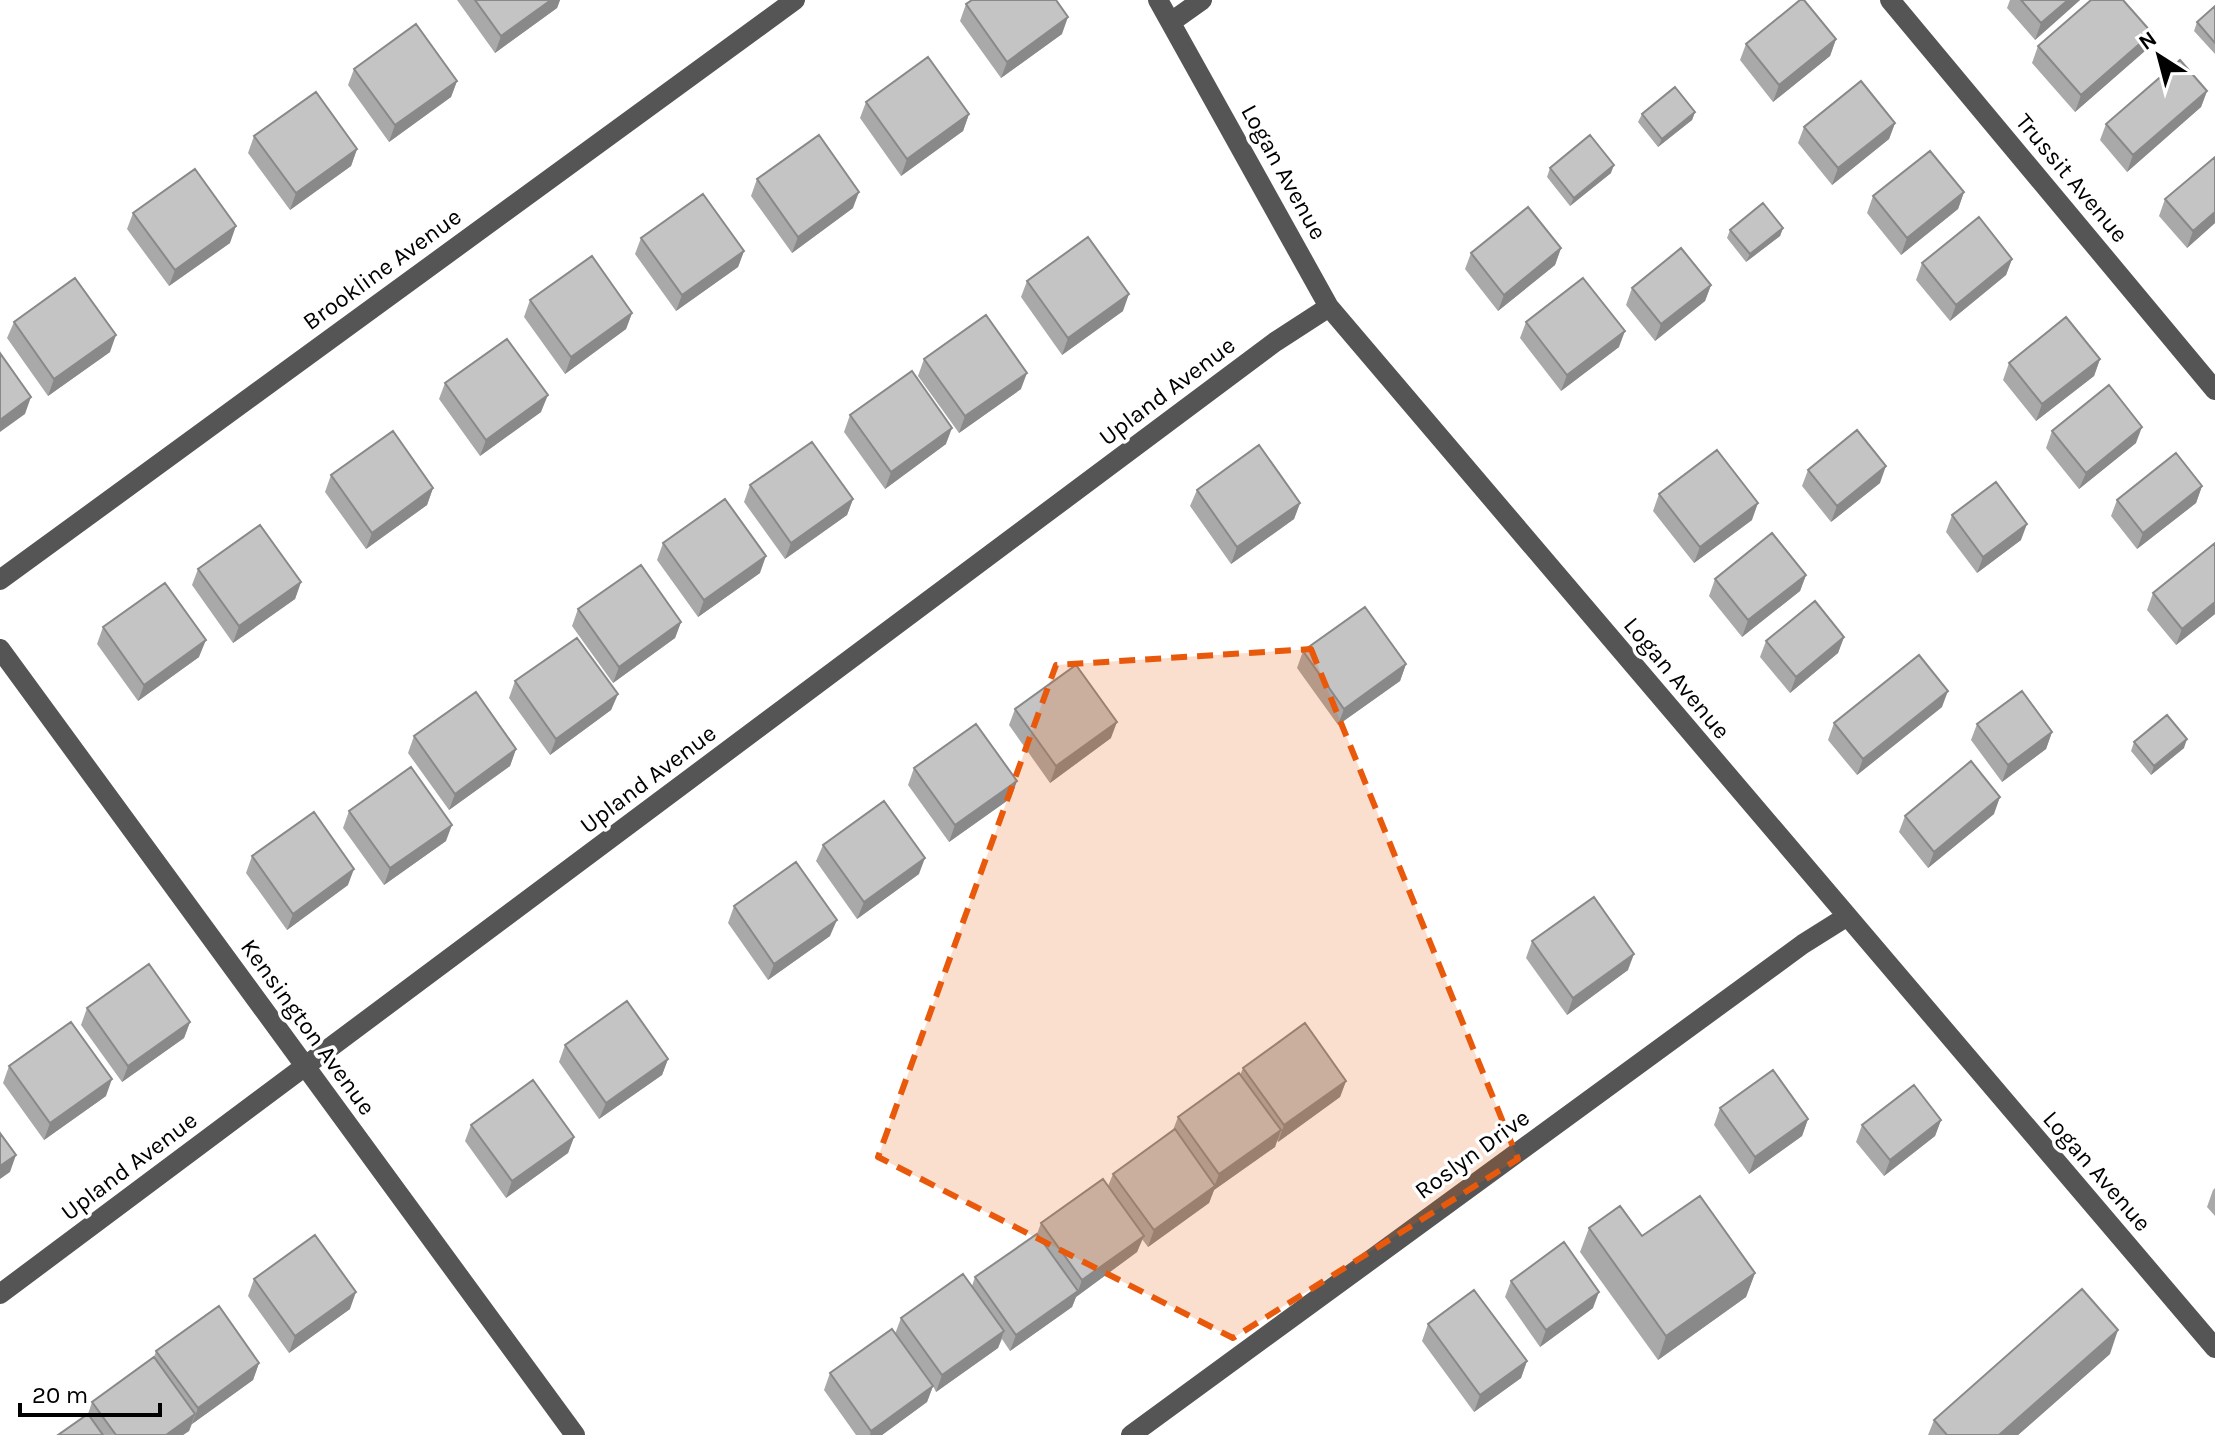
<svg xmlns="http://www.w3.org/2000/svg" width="2215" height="1435" viewBox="0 0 2215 1435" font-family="Karla,sans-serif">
  <rect width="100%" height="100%" fill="#fff"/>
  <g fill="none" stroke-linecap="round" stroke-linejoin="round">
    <path stroke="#555" stroke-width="20" d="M1158,0L1329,307L2215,1348
      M1890,0L2215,390
      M1171,22L1202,0
      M0,580L795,0
      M0,649L575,1435
      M0,1294L1275,342L1329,307
      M1131,1435L1803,944L1846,917"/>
  </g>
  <path fill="#a9a9a9" d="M457,0H560L557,8L495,53Z
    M2010,0H2080L2035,40L2007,8Z
    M966,4L1062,34L1001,78L960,21Z
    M2215,6V54L2194,31L2197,22Z
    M1836,39L1830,56L1773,102L1740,60L1746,44Z
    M2038,46L2146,50L2075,112L2032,63Z
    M354,69L457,81L451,97L389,142L348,85Z
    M2207,91L2201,107L2127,172L2100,140L2106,124Z
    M866,102L969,114L963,131L901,176L860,118Z
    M1695,112L1692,120L1658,147L1638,122L1642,114Z
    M1895,123L1889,139L1832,185L1798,143L1804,127Z
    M254,136L357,149L351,166L290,210L248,153Z
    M2215,157V223L2187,248L2159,216L2165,199Z
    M1550,168L1611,173L1570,206L1547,177Z
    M757,179L853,208L792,253L751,196Z
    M1964,192L1958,209L1901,255L1867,213L1873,196Z
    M133,213L230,243L169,286L127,229Z
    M1783,228L1780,236L1746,262L1727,238L1730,230Z
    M641,238L744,251L738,267L676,311L635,254Z
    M1561,248L1555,265L1498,311L1465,269L1471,253Z
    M2012,259L2006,275L1950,321L1916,280L1922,263Z
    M1027,281L1123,311L1062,355L1021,297Z
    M1711,285L1705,301L1655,341L1626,305L1632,288Z
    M530,300L632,313L626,329L565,374L524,317Z
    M14,322L110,352L48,396L7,338Z
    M1526,322L1619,347L1561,391L1520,338Z
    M924,359L1021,389L959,433L918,376Z
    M2100,359L2094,376L2036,421L2003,380L2009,363Z
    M445,383L541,412L480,456L439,399Z
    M850,415L946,444L885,489L844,432Z
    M2052,431L2136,443L2079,489L2046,448Z
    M1808,470L1880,483L1831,522L1802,486Z
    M331,475L433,488L427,505L366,549L325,492Z
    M750,485L853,499L847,515L785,559L744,502Z
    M2202,486L2196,503L2137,549L2111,516L2117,500Z
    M1197,490L1300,503L1294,519L1231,564L1190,506Z
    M1659,494L1752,520L1694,563L1653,511Z
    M1952,515L2021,540L1977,573L1946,532Z
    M663,543L760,573L698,617L657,560Z
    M2215,543V614L2176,645L2147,610L2153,593Z
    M198,569L301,582L295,599L233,643L192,585Z
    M1806,575L1800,591L1742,637L1709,596L1715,579Z
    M578,609L681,622L675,638L613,683L572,626Z
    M103,627L199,657L138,701L97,644Z
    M1844,637L1838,653L1790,693L1760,657L1766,641Z
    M1303,651L1406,664L1400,681L1338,725L1297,668Z
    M515,681L618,694L611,710L550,755L509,698Z
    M1942,707L1857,775L1828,740L1834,723Z
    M1015,709L1111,738L1050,783L1009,725Z
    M1977,724L2052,732L2046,749L2002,782L1971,740Z
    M414,736L516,749L510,766L449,810L408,753Z
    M2134,742L2184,748L2151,775L2131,751Z
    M914,768L1011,798L949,842L908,785Z
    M349,811L446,841L384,885L343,828Z
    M1994,814L1928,868L1899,832L1905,816Z
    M823,845L919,874L857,919L816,861Z
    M252,856L348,885L287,930L246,873Z
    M734,906L830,936L768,980L728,923Z
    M1532,941L1628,970L1567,1015L1526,958Z
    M87,1008L190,1022L184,1038L122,1082L81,1025Z
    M565,1045L668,1059L662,1075L599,1119L559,1062Z
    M9,1066L106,1096L44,1140L3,1083Z
    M1243,1068L1346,1081L1340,1097L1278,1142L1277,1140L1275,1147L1214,1190L1209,1203L1148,1247L1142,1239L1137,1252L1076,1297L1072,1307L1010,1351L1002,1339L998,1348L936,1392L933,1386L927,1402L882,1435H856L824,1390L830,1373L895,1334L901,1318L972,1286L975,1277L1037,1234L1041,1223L1108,1186L1113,1174L1173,1130L1178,1117L1240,1075Z
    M1720,1108L1808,1119L1802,1136L1749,1174L1714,1125Z
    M1941,1120L1935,1136L1884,1176L1856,1142L1862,1125Z
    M471,1125L574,1137L568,1153L506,1198L465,1141Z
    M2215,1188V1216L2207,1207L2213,1190Z
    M1589,1228L1642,1236L1755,1273L1746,1297L1658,1360L1580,1252Z
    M254,1279L350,1309L289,1353L248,1296Z
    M1511,1281L1593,1308L1540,1347L1505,1297Z
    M1428,1324L1527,1361L1521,1378L1474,1412L1422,1341Z
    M156,1351L259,1363L253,1380L192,1424L189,1431L183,1435H58L88,1414L92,1402L154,1357Z
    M2110,1354L2018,1435H1928L1934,1420Z"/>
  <path fill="#898989" d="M551,0H560L557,8L495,53L501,36Z
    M2068,0H2080L2035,40L2041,23Z
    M1068,17L1062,34L1001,78L1007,62Z
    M2152,33L2146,50L2075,112L2081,95Z
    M1836,39L1830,56L1773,102L1779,85Z
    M457,81L451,97L389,142L395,125Z
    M2207,91L2201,107L2127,172L2133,155Z
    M1695,112L1692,120L1658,147L1662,139Z
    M969,114L963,131L901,176L907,159Z
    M1895,123L1889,139L1832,185L1838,168Z
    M357,149L351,166L290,210L296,193Z
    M1614,165L1611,173L1570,206L1574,198Z
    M859,192L853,208L792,253L798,237Z
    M1964,192L1958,209L1901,255L1907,238Z
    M2215,212V223L2187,248L2193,231Z
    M236,226L230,243L169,286L175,270Z
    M1783,228L1780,236L1746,262L1750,254Z
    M1561,248L1555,265L1498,311L1504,295Z
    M744,251L738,267L676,311L682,295Z
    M2012,259L2006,275L1950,321L1956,305Z
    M1711,285L1705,301L1655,341L1661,324Z
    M1129,294L1123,311L1062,355L1068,338Z
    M632,313L626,329L565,374L571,357Z
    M1625,331L1619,347L1561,391L1567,375Z
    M116,335L110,352L48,396L54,379Z
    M2100,359L2094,376L2036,421L2042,404Z
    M1027,373L1021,389L959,433L965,416Z
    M548,395L541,412L480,456L486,440Z
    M31,397L25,414L0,432V420Z
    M2142,427L2136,443L2079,489L2086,473Z
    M952,428L946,444L885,489L891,472Z
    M1886,466L1880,483L1831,522L1837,506Z
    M2202,486L2196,503L2137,549L2143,533Z
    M433,488L427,505L366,549L372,533Z
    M853,499L847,515L785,559L791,543Z
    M1300,503L1294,519L1231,564L1237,547Z
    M1758,503L1752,520L1694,563L1700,547Z
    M2027,524L2021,540L1977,573L1983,557Z
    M766,556L760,573L698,617L704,600Z
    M1806,575L1800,591L1742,637L1748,620Z
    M301,582L295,599L233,643L239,626Z
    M2215,602V614L2176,645L2182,629Z
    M681,622L675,638L613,683L619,667Z
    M1844,637L1838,653L1790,693L1796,677Z
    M206,640L199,657L138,701L144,685Z
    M1406,664L1400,681L1338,725L1344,709Z
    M1948,691L1942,707L1857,775L1863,759Z
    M618,694L611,710L550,755L556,739Z
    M1117,722L1111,738L1050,783L1056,766Z
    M2052,732L2046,749L2002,782L2008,765Z
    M2187,739L2184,748L2151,775L2154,766Z
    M516,749L510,766L449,810L455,794Z
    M1017,781L1011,798L949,842L955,825Z
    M2000,797L1994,814L1928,868L1934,852Z
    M452,825L446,841L384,885L390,868Z
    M925,858L919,874L857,919L864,902Z
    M354,869L348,885L287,930L293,914Z
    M837,920L830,936L768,980L774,964Z
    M1634,954L1628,970L1567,1015L1573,998Z
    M190,1022L184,1038L122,1082L128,1066Z
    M668,1059L662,1075L599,1119L606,1103Z
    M112,1079L106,1096L44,1140L50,1123Z
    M1346,1081L1340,1097L1278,1142L1284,1125Z
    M1808,1119L1802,1136L1749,1174L1755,1157Z
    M1941,1120L1935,1136L1884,1176L1890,1160Z
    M1281,1130L1275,1147L1214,1190L1209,1203L1148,1247L1154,1230L1214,1187L1219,1174Z
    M574,1137L568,1153L506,1198L512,1181Z
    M16,1155L10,1172L0,1179V1166Z
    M1144,1236L1137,1252L1076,1297L1072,1307L1010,1351L1016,1335L1078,1291L1082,1280Z
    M1755,1273L1746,1297L1658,1360L1666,1336Z
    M356,1292L350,1309L289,1353L295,1336Z
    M1599,1292L1593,1308L1540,1347L1546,1330Z
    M2118,1330L2110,1354L2018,1435H1999Z
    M1004,1331L998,1348L936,1392L942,1375Z
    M1527,1361L1521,1378L1474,1412L1480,1395Z
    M259,1363L253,1380L192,1424L198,1408Z
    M933,1386L927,1402L882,1435H870L871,1431Z
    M195,1414L189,1431L183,1435H166Z"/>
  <path fill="#c4c4c4" stroke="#898989" stroke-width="2" d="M475,0H551L501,36Z
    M972,0H1056L1068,17L1007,62L966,4Z
    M1800,0H1804L1836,39L1779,85L1746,44Z
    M2021,0H2068L2041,23Z
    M2091,0H2123L2152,33L2081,95L2038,46Z
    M2215,6V43L2197,22Z
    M416,24L457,81L395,125L354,69Z
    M928,57L969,114L907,159L866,102Z
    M2180,60L2207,91L2133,155L2106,124Z
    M1861,81L1895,123L1838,168L1804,127Z
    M1675,87L1695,112L1662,139L1642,114Z
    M316,92L357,149L296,193L254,136Z
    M819,135L859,192L798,237L757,179Z
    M1590,135L1614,165L1574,198L1550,168Z
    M1930,151L1964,192L1907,238L1873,196Z
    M2215,157V212L2193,231L2165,199Z
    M195,169L236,226L175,270L133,213Z
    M703,194L744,251L682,295L641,238Z
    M1763,203L1783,228L1750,254L1730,230Z
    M1528,207L1561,248L1504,295L1471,253Z
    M1979,217L2012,259L1956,305L1922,263Z
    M1088,237L1129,294L1068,338L1027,281Z
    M1681,248L1711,285L1661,324L1632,288Z
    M592,256L632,313L571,357L530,300Z
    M75,278L116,335L54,379L14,322Z
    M1583,278L1625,331L1567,375L1526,322Z
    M986,315L1027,373L965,416L924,359Z
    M2066,317L2100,359L2042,404L2009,363Z
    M507,339L548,395L486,440L445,383Z
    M0,353L31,397L0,420Z
    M912,371L952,428L891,472L850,415Z
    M2109,385L2142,427L2086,473L2052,431Z
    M1857,430L1886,466L1837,506L1808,470Z
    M393,431L433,488L372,533L331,475Z
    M812,442L853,499L791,543L750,485Z
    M1259,445L1300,503L1237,547L1197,490Z
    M1717,450L1758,503L1700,547L1659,494Z
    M2176,453L2202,486L2143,533L2117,500Z
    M1996,482L2027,524L1983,557L1952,515Z
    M725,499L766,556L704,600L663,543Z
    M260,525L301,582L239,626L198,569Z
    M1772,533L1806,575L1748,620L1715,579Z
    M2215,543V602L2182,629L2153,593Z
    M641,565L681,622L619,667L578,609Z
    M165,583L206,640L144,685L103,627Z
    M1815,601L1844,637L1796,677L1766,641Z
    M1365,607L1406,664L1344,709L1303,651Z
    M577,638L618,694L556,739L515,681Z
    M1919,655L1948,691L1863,759L1834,723Z
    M1076,665L1117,722L1056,766L1015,709Z
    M2022,691L2052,732L2008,765L1977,724Z
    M476,692L516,749L455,794L414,736Z
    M2167,715L2187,739L2154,766L2134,742Z
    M976,724L1017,781L955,825L914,768Z
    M1971,761L2000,797L1934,852L1905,816Z
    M411,767L452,825L390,868L349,811Z
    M884,801L925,858L864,902L823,845Z
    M314,812L354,869L293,914L252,856Z
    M796,862L837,920L774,964L734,906Z
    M1594,897L1634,954L1573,998L1532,941Z
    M149,964L190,1022L128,1066L87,1008Z
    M627,1001L668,1059L606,1103L565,1045Z
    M71,1022L112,1079L50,1123L9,1066Z
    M1305,1023L1346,1081L1284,1125L1243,1068Z
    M1773,1070L1808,1119L1755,1157L1720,1108Z
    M1239,1073L1281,1130L1219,1174L1178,1117Z
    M533,1080L574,1137L512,1181L471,1125Z
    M1914,1085L1941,1120L1890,1160L1862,1125Z
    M1175,1129L1215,1186L1154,1230L1113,1174Z
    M0,1133L16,1155L0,1166Z
    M1103,1179L1144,1236L1082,1280L1041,1223Z
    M1700,1196L1755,1273L1666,1336L1589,1228L1620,1206L1642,1236Z
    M1037,1234L1078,1291L1016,1335L975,1277Z
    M315,1235L356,1292L295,1336L254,1279Z
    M1564,1242L1599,1292L1546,1330L1511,1281Z
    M963,1274L1004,1331L942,1375L901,1318Z
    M2082,1289L2118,1330L1999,1435H1947L1934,1420Z
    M1474,1290L1527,1361L1480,1395L1428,1324Z
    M219,1306L259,1363L198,1408L156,1351Z
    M892,1329L933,1386L871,1431L830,1373Z
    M154,1357L195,1414L166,1435H116L92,1402Z
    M88,1414L103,1435H58Z"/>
  <path fill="#e8590c" fill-opacity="0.2" stroke="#e8590c" stroke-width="6" stroke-dasharray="16 10" stroke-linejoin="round" d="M1311,649L1518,1159L1233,1338L878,1157L1056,665Z"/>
  <g text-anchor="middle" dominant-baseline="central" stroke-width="7" stroke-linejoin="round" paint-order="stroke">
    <g font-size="24" fill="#000" stroke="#fff">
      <text transform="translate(1284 172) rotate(61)">Logan Avenue</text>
      <text transform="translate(2072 178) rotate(50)">Trussit Avenue</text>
      <text transform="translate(382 269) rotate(-36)">Brookline Avenue</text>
      <text transform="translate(1167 391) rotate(-37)">Upland Avenue</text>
      <text transform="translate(1677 678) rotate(50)">Logan Avenue</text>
      <text transform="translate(648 779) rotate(-37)">Upland Avenue</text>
      <text transform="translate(308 1027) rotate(54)">Kensington Avenue</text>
      <text transform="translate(1472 1154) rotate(-36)">Roslyn Drive</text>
      <text transform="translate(129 1166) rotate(-37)">Upland Avenue</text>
      <text transform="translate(2097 1171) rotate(49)">Logan Avenue</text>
    </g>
  </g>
  <g transform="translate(2159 56) rotate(324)" stroke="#ffffff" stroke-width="6" paint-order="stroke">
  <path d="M0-6L14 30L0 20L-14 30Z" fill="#000000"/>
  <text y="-12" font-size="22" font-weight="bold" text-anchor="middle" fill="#000000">N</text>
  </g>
  <path d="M20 1403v12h140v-12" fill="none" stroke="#000000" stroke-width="4"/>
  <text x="32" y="1403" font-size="24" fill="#000000" stroke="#ffffff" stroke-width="6" paint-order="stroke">20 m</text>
</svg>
